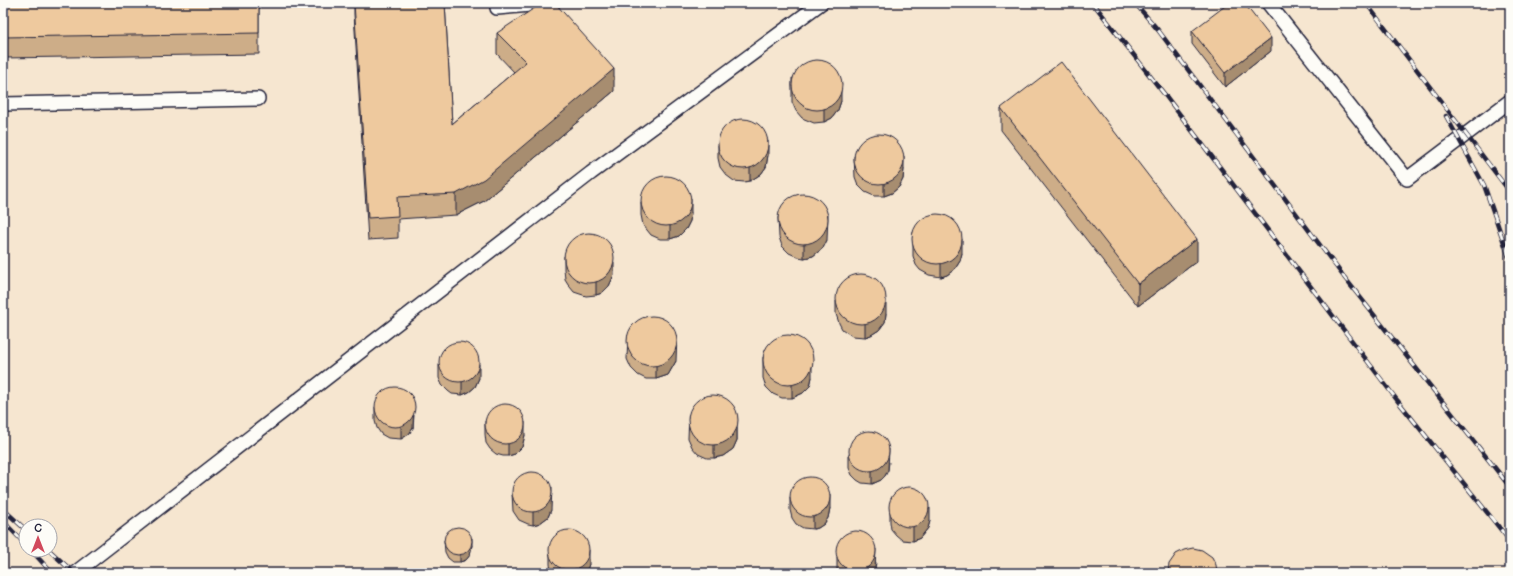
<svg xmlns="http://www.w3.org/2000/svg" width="1513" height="576" viewBox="0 0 1513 576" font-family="'Balsamiq Sans',sans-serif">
  <rect width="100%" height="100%" fill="#faf2e5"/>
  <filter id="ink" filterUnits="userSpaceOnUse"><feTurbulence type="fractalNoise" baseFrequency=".025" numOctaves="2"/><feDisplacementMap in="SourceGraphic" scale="8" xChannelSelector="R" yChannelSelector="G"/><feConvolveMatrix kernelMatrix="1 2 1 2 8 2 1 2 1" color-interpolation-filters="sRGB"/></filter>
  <g filter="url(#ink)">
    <path fill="#f6e6d0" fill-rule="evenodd" d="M3,3H1510V573H3ZM26,526H50V550H26Z"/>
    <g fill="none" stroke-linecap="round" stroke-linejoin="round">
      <g stroke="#22223b" stroke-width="16">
        <path id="lane" d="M1268,3L1407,179L1510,101
          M497,8L553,3
          M3,104L258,99
          M75,573L591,173L821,3"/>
      </g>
      <use href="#lane" stroke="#fdfcf7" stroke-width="13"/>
      <g stroke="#22223b" stroke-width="4.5">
        <path id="rail" d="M1093,3L1165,95L1397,400L1510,541
          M1135,3L1158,30L1344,277L1510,487
          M1366,3L1510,192
          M1446,116L1484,185L1510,260
          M3,509L26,530
          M3,521L26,545
          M31,550L52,573
          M49,550L74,573"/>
      </g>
      <use href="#rail" stroke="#fdfcf7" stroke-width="3" stroke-dasharray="9" stroke-linecap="butt"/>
    </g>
    <path fill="#cdad88" stroke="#22223b" d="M3,3H259V54L3,58Z
      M354,3H445L452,124L514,72L497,54V33L614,91L484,201L456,215L398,219V238L368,240L354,14Z
      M1192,31L1271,51L1225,87L1192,44Z
      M792,78L841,101L838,110L832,118L824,122L814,123L802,118L796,111L792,102Z
      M1001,108L1197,261L1138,306L1001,130Z
      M718,145L768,155L766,167L761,174L750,181L744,182L734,181L726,175L720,167L718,158Z
      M854,156L904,169L903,179L899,187L892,193L884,196H874L865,192L858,185L855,177Z
      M641,202L691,212L690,221L686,229L679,236L670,239H660L651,235L643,225L641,215Z
      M778,217L827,240L823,248L813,256L804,258L798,257L789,253L782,246L779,237Z
      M913,232L962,253L960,261L955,269L947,275L941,277L929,275L920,270L916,265L913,256Z
      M564,256L614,275L609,286L602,293L596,295L586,296L574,292L570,287L565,279L564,269Z
      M836,301L886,313L885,322L879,330L871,335L865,337L852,336L842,329L839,323L836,314Z
      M628,335L676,361L668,375L656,379H646L638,375L631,368L627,359Z
      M763,357L812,377L810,386L803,393L792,398H782L773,394L766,387L763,378Z
      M439,365L479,378L475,387L469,392L462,395L452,394L448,391L442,385L439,378Z
      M375,407L414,415L413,428L409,434L401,439L388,438L381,434L377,428L375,421Z
      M689,414L737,428V440L733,449L723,456L714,458H707L698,454L692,447L688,438Z
      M485,421L525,435L522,447L515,454L508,456H503L496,454L490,449L486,443L485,434Z
      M849,454L889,462L888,470L885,476L881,480L872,484L862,483L857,480L852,475L849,468Z
      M512,493L551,510L548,517L540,523L533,525L528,524L519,520L513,511Z
      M790,497L830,508L828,518L824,524L818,528L813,529L803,528L796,524L792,518L790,510Z
      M890,508L930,521L928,528L920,538L913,541L902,540L896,535L891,529L890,522Z
      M444,540L472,545L470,555L466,560L460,562H453L448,558L445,552Z
      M550,551L589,564L586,573H552L551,572L550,564Z
      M837,557L876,562L875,570L873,573H839L837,570Z"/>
    <path fill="#a78d6f" stroke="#22223b" d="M1271,38V51L1225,87V73Z
      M614,69V91L484,201L456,215V194Z
      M841,88V101L838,110L832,118L824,122V109Z
      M768,141V155L766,167L761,174L750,181V168Z
      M904,156V169L903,179L899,187L892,193L884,196V183Z
      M691,198V212L690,221L686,229L679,236L670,239V226Z
      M828,214L827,240L823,248L813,256L804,258V244Z
      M962,239V253L960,261L955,269L947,275L941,277V263Z
      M1197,239V261L1138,306V284Z
      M614,262V275L609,286L602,293L596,295V282Z
      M886,300V313L885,322L879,330L871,335L865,337V324Z
      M677,336L676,361L668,375L656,379V366Z
      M479,364V378L475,387L469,392L462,395V381Z
      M812,364V377L810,386L803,393L792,398V385Z
      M414,402L413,428L409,434L401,439V426Z
      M737,415V440L733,449L723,456L714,458V445Z
      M525,422V435L522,447L515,454L508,456V443Z
      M889,449L888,470L885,476L881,480L872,484V471Z
      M552,487L551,510L548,517L540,523L533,525V511Z
      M830,495V508L828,518L824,524L818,528L813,529V516Z
      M930,508V521L928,528L920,538L913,541V527Z
      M472,538V545L470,555L466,560L460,562V555Z
      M876,549L875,570L873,573H859V571Z
      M589,550V564L586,573H572V570Z"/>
    <path fill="#eec99e" stroke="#22223b" d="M3,3H259V33L3,37Z
      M354,3H445L452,124L526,62L497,33L542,3H555L614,69L484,179L456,194L397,197L398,216L368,218Z
      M1229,3H1244L1271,38L1225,73L1192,31Z
      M792 85a25 25 0 1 1 50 0a25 25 0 1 1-50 0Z
      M1061,62L1197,239L1138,284L1001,108Z
      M718 144a25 25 0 1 1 50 0a25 25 0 1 1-50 0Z
      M854 159a25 25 0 1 1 50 0a25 25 0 1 1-50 0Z
      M641 201a25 25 0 1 1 50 0a25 25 0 1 1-50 0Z
      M778 219a25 25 0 1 1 50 0a25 25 0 1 1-50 0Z
      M912 239a25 25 0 1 1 50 0a25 25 0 1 1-50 0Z
      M564 258a25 25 0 1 1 50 0a25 25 0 1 1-50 0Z
      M836 299a25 25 0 1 1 50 0a25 25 0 1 1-50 0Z
      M627 341a25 25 0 1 1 50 0a25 25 0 1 1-50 0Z
      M763 360a25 25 0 1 1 50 0a25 25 0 1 1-50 0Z
      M439 362a20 20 0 1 1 40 0a20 20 0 1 1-40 0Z
      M375 407a20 20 0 1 1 40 0a20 20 0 1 1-40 0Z
      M688 420a25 25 0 1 1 50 0a25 25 0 1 1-50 0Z
      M485 424a20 20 0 1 1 40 0a20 20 0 1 1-40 0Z
      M849 451a20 20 0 1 1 40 0a20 20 0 1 1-40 0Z
      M512 492a20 20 0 1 1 40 0a20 20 0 1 1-40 0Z
      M790 497a20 20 0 1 1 40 0a20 20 0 1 1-40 0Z
      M889 507a20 20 0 1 1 40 0a20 20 0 1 1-40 0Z
      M444 541a14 14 0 1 1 28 0a14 14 0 1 1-28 0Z
      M549 550a20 20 0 1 1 40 0a20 20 0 1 1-40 0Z
      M836 551a20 20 0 1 1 40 0a20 20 0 1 1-40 0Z
      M1193,548L1202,550L1212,557L1216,565L1217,573H1168L1169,564L1176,554L1184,550Z"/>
  </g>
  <rect width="1513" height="576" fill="none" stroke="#fdfcf7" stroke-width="16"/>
  <rect x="8" y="8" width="1497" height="560" fill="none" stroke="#22223b" stroke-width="1.5" filter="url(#ink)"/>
  <g transform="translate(38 538)"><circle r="19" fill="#fdfcf7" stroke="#a5a5ac"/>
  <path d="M0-3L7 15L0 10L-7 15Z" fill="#d1495b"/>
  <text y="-6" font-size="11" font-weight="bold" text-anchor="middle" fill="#22223b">С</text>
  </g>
</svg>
